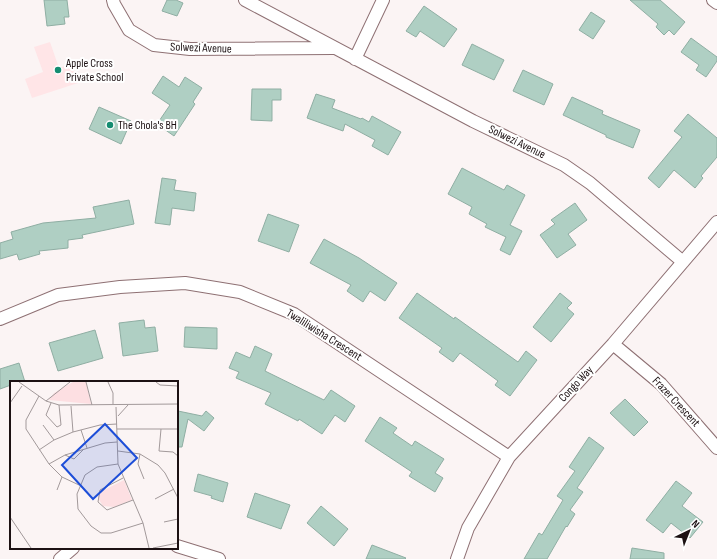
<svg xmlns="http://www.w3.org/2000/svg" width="717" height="559" viewBox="0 0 717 559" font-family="'Sofia Sans Condensed',sans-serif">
  <rect width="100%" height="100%" fill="#fbf4f4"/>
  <path fill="#ffe5e7" d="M50,42L59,68L71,64L78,83L32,98L25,79L43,72L34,47Z"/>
  <path fill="#afcfc3" stroke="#8faea3" d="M44,0H67L69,17H64L65,24L47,26Z
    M167,0H176L183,3L177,16L162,11Z
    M630,0H660L685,22L674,35L669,30L664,35L656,27L658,24Z
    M424,6L457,29L444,47L420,31L416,37L406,31Z
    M591,12L605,21L593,39L579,30Z
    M691,38L717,57V61L706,77L696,70L699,65L681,52Z
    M472,44L504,60L494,80L462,65Z
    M523,70L553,84L544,105L513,91Z
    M163,76L179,87L185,77L202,88L193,102L195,104L174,136L157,124L170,105L152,93Z
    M252,89H281V100H272V121L251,120Z
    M316,94L335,100L332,108L361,119L362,118L369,122L372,116L401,132L388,155L372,146L375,140L345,124L343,131L307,118Z
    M572,97L603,111L602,114L640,130L633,148L606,137V135L563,115Z
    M99,107L131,121L121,144L89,129Z
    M688,114L717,138V157L701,176L703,178L695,188L674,170L659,188L648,178L682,137L674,131Z
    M462,168L504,190L507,185L525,195L510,225L522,231L510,255L500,250L506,237L485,227L487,224L469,214L472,207L448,194Z
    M162,178L176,180L174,190L196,193L194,211L172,208L170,225L155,223Z
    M129,200L134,224L82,235L83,238L68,240V248L39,251L40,254L19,260L17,254L0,259V243L13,239L11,232L43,223L96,218L93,207Z
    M575,203L587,220L568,234L576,245L557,258L540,235L555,224L551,220Z
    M268,214L299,225L289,252L258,241Z
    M324,239L359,258L397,283L385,301L370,291L363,302L347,291L351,285L310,263Z
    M417,293L454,319L455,317L518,362L526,351L537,360L510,396L495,385L498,381L460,353L453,362L439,352L442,348L399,318Z
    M560,293L572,303L567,308L574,314L551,342L533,327Z
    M144,320L145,328L155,327L158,351L123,356L119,323Z
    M185,327L217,328V349L184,347Z
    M95,330L103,358L58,371L49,343Z
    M255,346L272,354L265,371L324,400L331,390L355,406L345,422L335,415L322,434L299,419L298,421L265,404L271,393L236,378L239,372L229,368L236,352L250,358Z
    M19,363L25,382H11V385L0,389V369Z
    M625,399L648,422L634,436L610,413Z
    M178,411L202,416L206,411L214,418L204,431L188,419L182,447H177Z
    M380,417L397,428L393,433L412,446L415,441L444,459L435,473L443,478L435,492L409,476L412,472L365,441Z
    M589,437L604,448L577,488L583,492L570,510L575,514L567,527L566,526L547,559H524L539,533L542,535L563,500L557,496L575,471L569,467Z
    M198,474L228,483L223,502L211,498L212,496L194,491Z
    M676,481L692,493L682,506L703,522L690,538L671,523L663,533L646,520Z
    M255,493L290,505L281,529L247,517Z
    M321,506L348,529L334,546L307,523Z
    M372,545L406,558L405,559H366Z
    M632,548L664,553V559H630Z"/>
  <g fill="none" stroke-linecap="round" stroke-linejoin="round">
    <g stroke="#8e7073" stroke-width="14">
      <path id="minor" d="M113,0L114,4L129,30L154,45L190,49L333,48
        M245,0L473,121L564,165L590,183L683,262
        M713,0L717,3
        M355,59L383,0
        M0,319L58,295L120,287L185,283L240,292L294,314L509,457
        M613,344L661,384L717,448
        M177,546L219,559
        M60,559L73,548
        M457,559L468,528L509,457L613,344L717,222"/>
    </g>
    <use href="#minor" stroke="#fff" stroke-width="12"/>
  </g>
  <g fill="#158d71" stroke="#fff" stroke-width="1.5">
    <circle cx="58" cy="70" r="4"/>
    <circle cx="110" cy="125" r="4"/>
  </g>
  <g text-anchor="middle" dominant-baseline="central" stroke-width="4" stroke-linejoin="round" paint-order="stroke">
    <g font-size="12" fill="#1c1113" stroke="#fff">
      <text transform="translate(201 48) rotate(2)">Solwezi Avenue</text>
      <text transform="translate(517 142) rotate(26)">Solwezi Avenue</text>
      <text transform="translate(324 335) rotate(32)">Twaliliwisha Crescent</text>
      <text transform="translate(576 384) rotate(-47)">Congo Way</text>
      <text transform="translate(676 402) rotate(47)">Frazer Crescent</text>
    </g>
    <g font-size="12" fill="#1c1113" stroke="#fff" text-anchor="start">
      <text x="66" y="63">Apple Cross<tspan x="66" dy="14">Private School</tspan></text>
      <text x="118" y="125">The Chola's BH</text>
    </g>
  </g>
  <g transform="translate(10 381)">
    <rect width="168" height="168" fill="#fbf4f4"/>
    <path d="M63,1H76L81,23L39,19L44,12ZM114,99L122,119L104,126L93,125L88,117L90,111Z" fill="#fddfe2"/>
    <path fill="none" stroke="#a2999a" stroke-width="1" d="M9,1L36,20L49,24L168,23M76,1L82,24M98,1L103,12V23M146,1L150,4L168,5M29,15L16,39V48L39,83L52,96L69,104M36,20L60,1M0,22L12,5M41,22L36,34L47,46L51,44L49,24M61,25L63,51M106,26L108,83L133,142L139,167M108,35L118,24M33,44L44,59M107,48H168M151,48L149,70L163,71L168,75M71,49L77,67M29,69L44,59L63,51L90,44L107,43M108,70L130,73L148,84L155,92L168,117M130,73L128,83L134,98M55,74L64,78L74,68M39,83L55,74L95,62L107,61M108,83L87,86L75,94L67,113L68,128L81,145L91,152H101L133,142M113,97L90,109L88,121L97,129L123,119M47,109L52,96M145,118L164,108M0,136L21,167M154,141L168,138M143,167L168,162"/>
    <path fill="#1d4ed8" fill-opacity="0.15" stroke="#1d4ed8" stroke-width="2" d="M95,43L127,77L83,118L52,84Z"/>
    <rect width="168" height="168" fill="none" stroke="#1c1113" stroke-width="2"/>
  </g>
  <g transform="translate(689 531) rotate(43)" stroke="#ffffff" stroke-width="3" paint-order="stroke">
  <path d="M0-3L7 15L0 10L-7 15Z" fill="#1c1113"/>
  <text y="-6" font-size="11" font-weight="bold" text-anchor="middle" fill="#1c1113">N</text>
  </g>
</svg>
